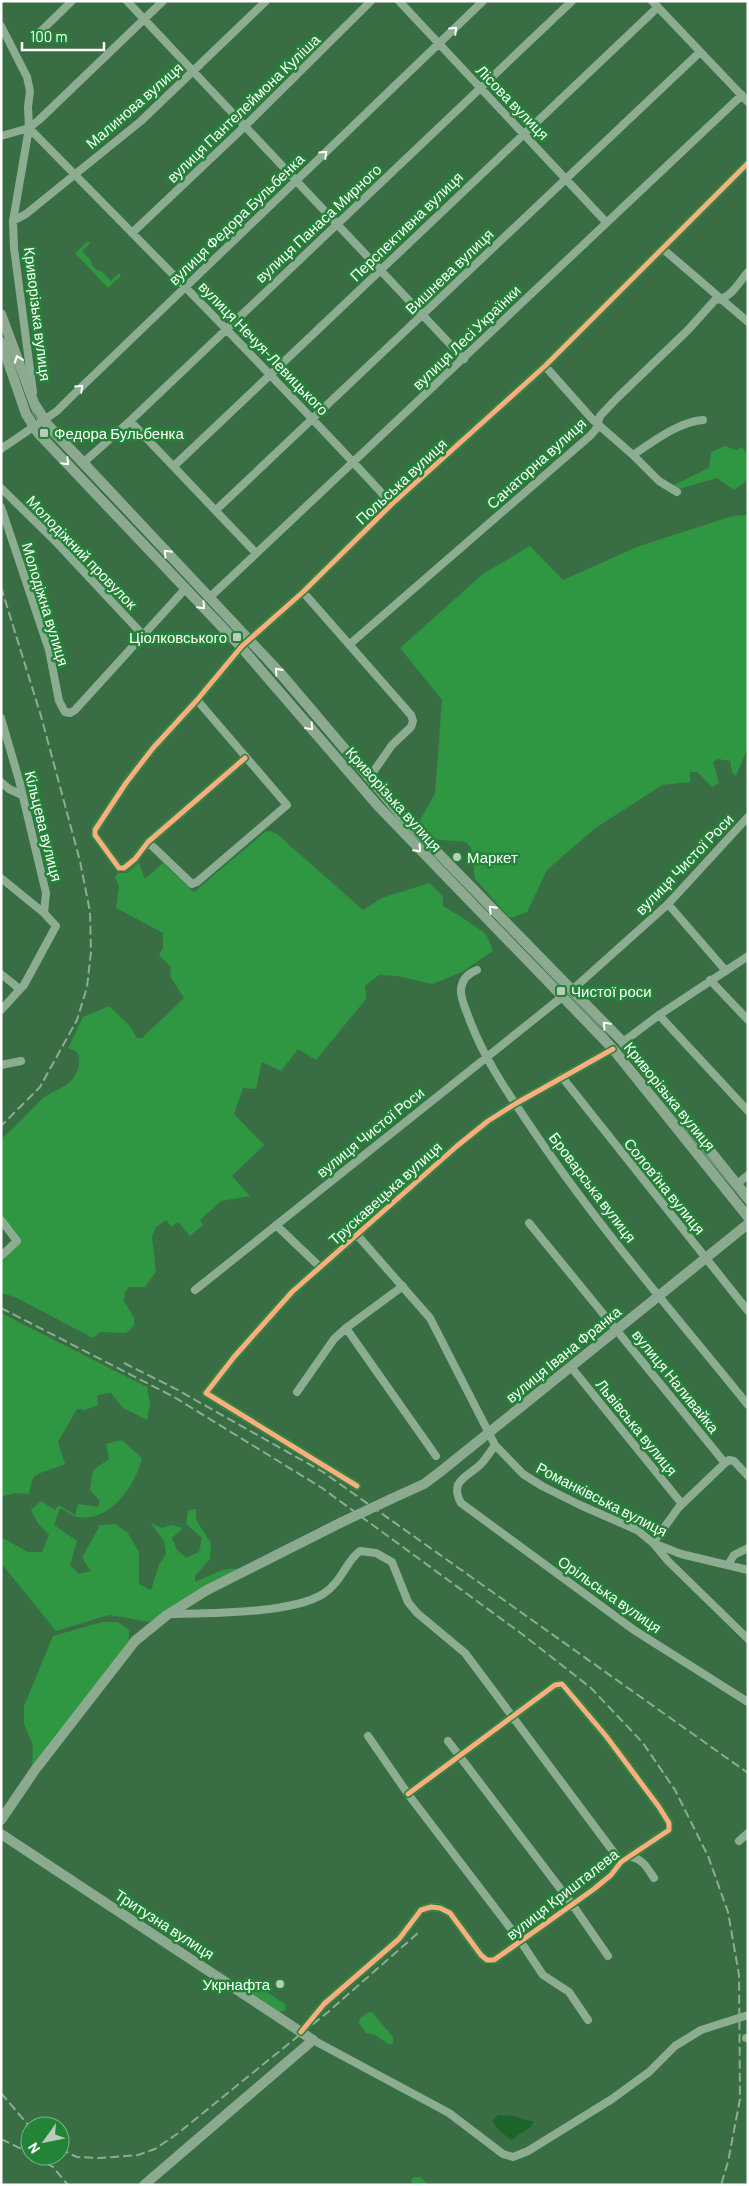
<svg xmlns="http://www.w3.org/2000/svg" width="749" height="2186" viewBox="0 0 749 2186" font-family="Barlow,sans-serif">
  <rect width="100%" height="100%" fill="#396e44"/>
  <path fill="#2f9642" d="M88,241L90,243L82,251L92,262L91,264L98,271L100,270L111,281L119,273L121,276L108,288L75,253Z
    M725,446L736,450L742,447L748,456V479L734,490L717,478L679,489L672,486L709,468L711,452Z
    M748,515V747L736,776L732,772L730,761L718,759L713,762L719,783L712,787L697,772H690V782L662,785L594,829L547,870L527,912L510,918L475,879L471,848L466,842L430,839L417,825L435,794L442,700L400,648L483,574L530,546L563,580L637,547L732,516Z
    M270,831L277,834L363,910L382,898L429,883L443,896V906L463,918L486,934L493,951L462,972L432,984L397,976L379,975L365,986L366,999L316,1060L298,1049L281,1071L262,1062L256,1089L243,1088L234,1114L264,1145L232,1176L250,1196L221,1201L200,1220L203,1225L190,1236L178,1222L172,1227L166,1220L156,1227L152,1237L156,1272L145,1287H129L125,1292L124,1301L134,1318V1326L126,1333L100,1332L93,1338L15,1297L1,1293V1263L19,1242L1,1216V1139C16,1127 27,1113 41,1100C49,1092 63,1089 71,1081C78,1073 82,1061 77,1052L68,1048L83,1017L109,1006L130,1026L137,1038H142L184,998L170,976L171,967L159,955L163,948V933L116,908L119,886L115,878L118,873H127L139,863L145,879L163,863L194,892L265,832Z
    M1,1313L147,1387L150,1404L147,1420L123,1408L111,1393L97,1395L98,1405L85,1410L77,1409L58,1442L65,1464C58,1468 38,1472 34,1477C31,1481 30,1489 29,1494L14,1493L1,1497Z
    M122,1440L142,1458C135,1486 111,1522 77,1517C72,1516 65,1510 60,1508L54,1525L77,1541L70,1565L79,1574L91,1571L82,1558L100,1525L115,1524L127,1532L139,1552V1584L151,1590L159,1565L166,1554L164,1541L151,1523L162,1528L172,1525L183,1528L172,1538L177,1550L186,1558L199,1552L202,1538L186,1524L188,1510L196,1509V1520L211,1543L210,1559L195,1576V1582C207,1578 226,1565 239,1570L150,1622L109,1615L56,1631L1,1563V1537L28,1552H42L49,1535L37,1522L31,1510L41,1501L55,1510L59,1505L75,1515L78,1504L99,1507V1500L90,1490L93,1470L109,1459L106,1444Z
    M102,1622H118L129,1630V1643L32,1770L33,1745L24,1724V1706L53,1636Z
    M248,1980L285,2004L286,2010L280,2012L246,1989L244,1984Z
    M372,2012L393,2037V2042L390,2045L375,2035L366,2033L359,2023L360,2018L367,2013Z
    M414,2177H420L429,2185H413L411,2180Z"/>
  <path fill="#1b652b" d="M498,2115L513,2116L533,2122L532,2126L511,2140L499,2130L492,2121Z"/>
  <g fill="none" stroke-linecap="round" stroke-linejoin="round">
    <path stroke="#8cad92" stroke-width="8" d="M127,1L464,359
      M399,1L606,222
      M652,1L748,102
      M1,26L27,77L30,91L28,107L29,128L13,221L14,248L33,392
      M40,32L72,1
      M29,128C151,252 274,376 392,504
      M1,136L29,128L39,120L163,1
      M13,221L26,214L141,121L266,1
      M132,233L244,127L371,1
      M663,249L748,322
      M545,366L593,420L633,455C654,441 678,422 703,420
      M130,421L255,552
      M1,449L57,411L71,397L483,1
      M633,455L659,481L677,492
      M83,463L130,421L572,1
      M174,466L658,7
      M1,488L57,543L143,635
      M1,507L49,650L59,701L65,712L70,713L75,710L186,588
      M216,510L700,52
      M303,592L411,715L413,721L411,727L392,745L369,778
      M209,598L742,95
      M350,644L591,435L596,429L600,416L616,399L688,330L715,300C730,300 739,282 748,272
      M1,718L19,780L46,893L44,913L56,926L24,985L1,1010
      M245,758L148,842L135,859L124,868H119L95,835V830L126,783L153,748L197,700L242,646L303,592L392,504L545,366L748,163
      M1,782L9,789L22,795
      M148,842L192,884L197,882L287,805L197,700
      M1,878L44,913
      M668,904L726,971
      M477,970C469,973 462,979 461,989C460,1000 467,1011 470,1021C486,1063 512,1099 537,1136C601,1230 676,1316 748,1405
      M1,974L16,986L18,990
      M710,980L748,1020
      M572,990L668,904L748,817
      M659,1015L748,1111
      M623,1042L659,1015L748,956
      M1,1065L21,1061
      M562,1077L748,1311
      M737,1184L748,1175
      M1,1220L17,1241L1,1256
      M529,1223L725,1463L729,1460L734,1461L748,1476
      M276,1225L320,1267
      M358,1236L430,1318L495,1445L523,1474L542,1486L580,1505L637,1530L653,1543L681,1554L748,1570
      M195,1290L562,997
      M346,1328L436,1456
      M571,1367L682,1504
      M297,1392L334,1339L346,1328L403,1286
      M495,1445C490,1452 486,1459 480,1465C467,1477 449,1481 461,1503L634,1630L748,1702
      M357,1486L206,1393L234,1357L292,1292L457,1146L488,1121L515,1104L613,1049
      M653,1543L668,1561L748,1639
      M653,1543L679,1507L725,1463
      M728,1565L734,1555L748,1548
      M169,1614C208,1613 291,1614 323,1594C342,1582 346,1561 360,1551L376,1553L392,1562L408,1602L417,1613L465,1653L621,1862
      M368,1736L408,1794L521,1942L543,1975L569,1992L588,2020
      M448,1741L572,1904L608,1956
      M739,1841L748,1833
      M631,1857C643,1859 648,1869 654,1878
      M301,2032L324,2004L399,1939L421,1910L431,1907L440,1908L450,1913L481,1955L487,1960H494L594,1889L611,1875L621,1862L669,1830V1823L659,1807L606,1736L562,1684L555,1685L408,1794
      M746,2038H748
      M313,2040L449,2113L503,2154L513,2157L528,2151L612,2099L649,2072L675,2046L701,2030L726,2022"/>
    <path stroke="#8baa90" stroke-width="10" d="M1,314L34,403L48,425L283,676L400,814L623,1042L748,1198
      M1,342L26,414L38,433L241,647L378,806L613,1049L748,1217
      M391,1499L424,1484L440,1472L748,1224
      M1,1820L35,1770L135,1641L167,1615L207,1590L342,1522
      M1,1834L313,2040L144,2185"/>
    <path stroke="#8dac93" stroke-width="1" d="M1,322L33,413L44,429L246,641L393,812L601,1028L748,1206"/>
    <path stroke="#8dac93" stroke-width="2" stroke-dasharray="9 4" stroke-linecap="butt" d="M1,587L41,716L80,861L90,912L91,952L87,987L77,1020L40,1087L1,1126
      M1,1308L174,1397L322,1488L522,1634L591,1688L643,1743L675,1790L708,1856L728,1912L739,1975L740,2099L728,2162L721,2185
      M124,1363L174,1388L323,1472L748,1773
      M1,2093L30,2127
      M1,2139L30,2153
      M60,2149L77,2157L99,2158L138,2155L155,2149L177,2134L328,2012L418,1933
      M35,2156L53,2167L68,2185"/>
    <path stroke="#8cad92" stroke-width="8" d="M726,2022L748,2015"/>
    <path stroke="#8baa90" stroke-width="10" d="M342,1522L391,1499"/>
    <g stroke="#238437" stroke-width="8">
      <path id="cycleway" d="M245,758L148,842L135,859L124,868H119L95,835V830L126,783L153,748L197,700L242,646L303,592L392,504L545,366L748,163
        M357,1486L206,1393L234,1357L292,1292L457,1146L488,1121L515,1104L613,1049
        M301,2032L324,2004L399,1939L421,1910L431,1907L440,1908L450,1913L481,1955L487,1960H494L594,1889L611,1875L621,1862L669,1830V1823L659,1807L606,1736L562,1684L555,1685L408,1794"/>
    </g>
    <use href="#cycleway" stroke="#ffac80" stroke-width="5"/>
  </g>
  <defs><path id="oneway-chevron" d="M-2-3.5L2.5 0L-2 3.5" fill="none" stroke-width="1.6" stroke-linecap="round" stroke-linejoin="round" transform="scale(1.25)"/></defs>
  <g stroke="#fff">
    <use href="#oneway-chevron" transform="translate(454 30) rotate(-44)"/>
    <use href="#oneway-chevron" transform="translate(324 154) rotate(-44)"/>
    <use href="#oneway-chevron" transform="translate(18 359) rotate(-110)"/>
    <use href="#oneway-chevron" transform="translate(80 388) rotate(-44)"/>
    <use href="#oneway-chevron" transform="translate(66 462) rotate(46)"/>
    <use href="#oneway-chevron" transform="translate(167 553) rotate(-133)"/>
    <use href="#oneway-chevron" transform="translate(202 606) rotate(47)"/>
    <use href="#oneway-chevron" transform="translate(278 671) rotate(-132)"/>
    <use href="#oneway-chevron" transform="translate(310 727) rotate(49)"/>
    <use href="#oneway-chevron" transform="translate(418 849) rotate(47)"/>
    <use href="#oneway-chevron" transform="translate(492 909) rotate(-134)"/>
    <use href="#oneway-chevron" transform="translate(606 1025) rotate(-133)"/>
  </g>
  <g fill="#baccbe" stroke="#238437" stroke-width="2">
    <rect x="39" y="428" width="10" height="10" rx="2.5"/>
    <rect x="232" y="632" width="10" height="10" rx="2.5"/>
    <circle cx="457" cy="857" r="5"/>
    <rect x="556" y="986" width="10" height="10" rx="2.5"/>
    <circle cx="280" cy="1984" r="5"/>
  </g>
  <g text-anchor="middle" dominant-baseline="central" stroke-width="5" stroke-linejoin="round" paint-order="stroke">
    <g font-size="15" fill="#fff" stroke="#238437">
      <text transform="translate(513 102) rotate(46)">Лісова вулиця</text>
      <text transform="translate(134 105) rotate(-41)">Малинова вулиця</text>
      <text transform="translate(243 108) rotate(-44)">вулиця Пантелеймона Куліша</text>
      <text transform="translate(236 219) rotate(-44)">вулиця Федора Бульбенка</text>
      <text transform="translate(318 223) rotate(-43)">вулиця Панаса Мирного</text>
      <text transform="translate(406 226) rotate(-44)">Перспективна вулиця</text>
      <text transform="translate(449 271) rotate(-44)">Вишнева вулиця</text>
      <text transform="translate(38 314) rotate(83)">Криворізька вулиця</text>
      <text transform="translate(466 337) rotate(-44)">вулиця Лесі Українки</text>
      <text transform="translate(264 348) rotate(46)">вулиця Нечуя-Левицького</text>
      <text transform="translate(536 463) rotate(-42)">Санаторна вулиця</text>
      <text transform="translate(401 481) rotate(-43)">Польська вулиця</text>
      <text transform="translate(82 552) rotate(46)">Молодіжний провулок</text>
      <text transform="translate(46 604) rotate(73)">Молодіжна вулиця</text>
      <text transform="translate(394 799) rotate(48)">Криворізька вулиця</text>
      <text transform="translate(44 826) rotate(76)">Кільцева вулиця</text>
      <text transform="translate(684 864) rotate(-46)">вулиця Чистої Роси</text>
      <text transform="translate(670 1096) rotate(51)">Криворізька вулиця</text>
      <text transform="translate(370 1132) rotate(-39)">вулиця Чистої Роси</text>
      <text transform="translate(665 1186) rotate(51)">Соловʼїна вулиця</text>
      <text transform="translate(593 1187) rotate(53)">Броварська вулиця</text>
      <text transform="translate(385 1193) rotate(-42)">Трускавецька вулиця</text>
      <text transform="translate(563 1354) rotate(-39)">вулиця Івана Франка</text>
      <text transform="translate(676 1381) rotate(51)">вулиця Наливайка</text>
      <text transform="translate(637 1427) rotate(51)">Львівська вулиця</text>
      <text transform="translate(602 1499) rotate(27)">Романківська вулиця</text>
      <text transform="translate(610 1594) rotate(35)">Орільська вулиця</text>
      <text transform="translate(562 1894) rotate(-38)">вулиця Кришталева</text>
      <text transform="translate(165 1924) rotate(33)">Тритузна вулиця</text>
    </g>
    <g font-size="15" fill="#fff" stroke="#238437" text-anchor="start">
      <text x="54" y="433">Федора Бульбенка</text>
      <text x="227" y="637" text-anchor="end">Ціолковського</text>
      <text x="467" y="857">Маркет</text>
      <text x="571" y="991">Чистої роси</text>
      <text x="270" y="1984" text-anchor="end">Укрнафта</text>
    </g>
  </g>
  <rect width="749" height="2186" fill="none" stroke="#ffffff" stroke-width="5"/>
  <g transform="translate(45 2141) rotate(237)"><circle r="24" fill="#238437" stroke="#7bb587"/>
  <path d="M0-4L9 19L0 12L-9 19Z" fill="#baccbe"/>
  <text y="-8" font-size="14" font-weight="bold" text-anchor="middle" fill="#ffffff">N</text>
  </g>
  <path d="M22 42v8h82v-8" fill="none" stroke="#ffffff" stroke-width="2.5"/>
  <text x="30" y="42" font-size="15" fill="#ffffff" stroke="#238437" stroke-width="4" paint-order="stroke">100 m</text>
</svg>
